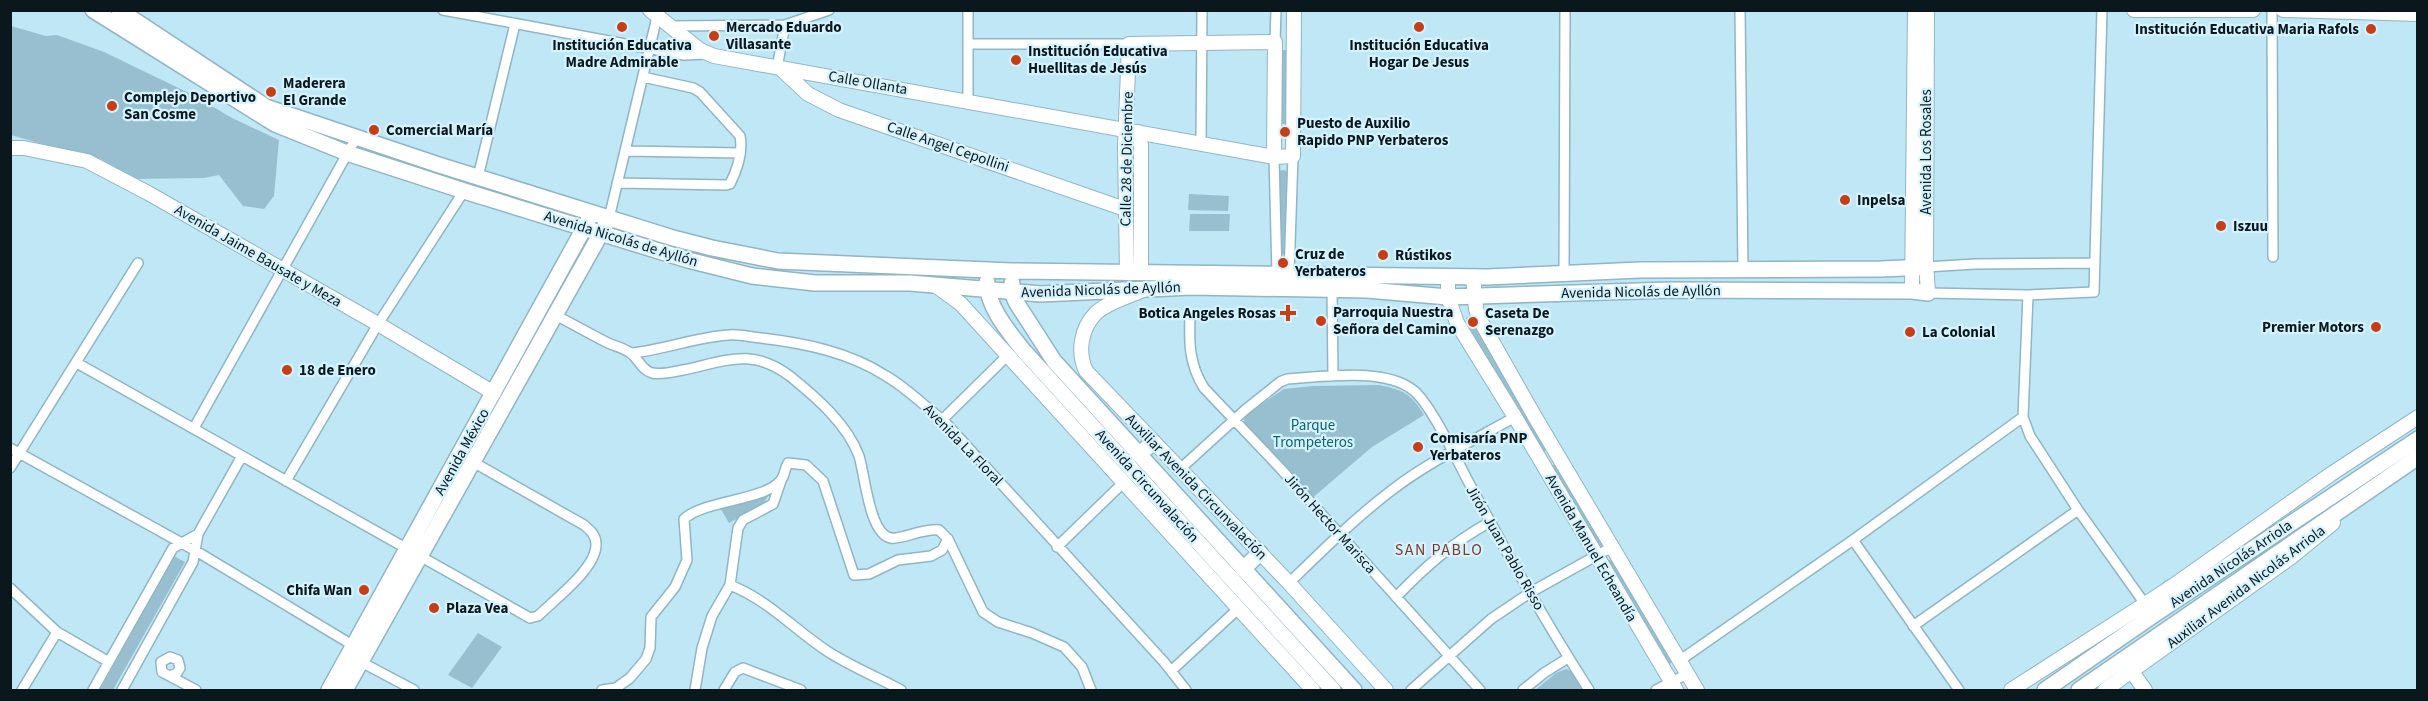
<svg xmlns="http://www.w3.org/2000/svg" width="2428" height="701" viewBox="0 0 2428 701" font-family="'Source Sans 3',sans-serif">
  <rect width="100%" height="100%" fill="#c0e7f6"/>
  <path fill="#98bfcf" d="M11,26L46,36L57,35L104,52L193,95L232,118L279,140L274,196L264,209L243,206L219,175L204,178L134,179L99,158L98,160L11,135Z
    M1281,50H1290L1289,124H1281Z
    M1284,170L1287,172V254H1279V171Z
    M1189,194L1229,196L1228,211L1188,210Z
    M1190,214H1230L1229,231H1189Z
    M1472,314L1550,450L1540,452L1468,328L1466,318Z
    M1379,385C1403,390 1411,393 1424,415L1372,447L1310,500L1244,423L1245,415L1284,389L1313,386Z
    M1555,464L1603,545L1599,547L1551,466Z
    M770,493L762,506L729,523L719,506Z
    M174,556L185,562L113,690H100Z
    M1611,559L1673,660L1672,662L1668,665L1606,562Z
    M478,633L502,647L472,688L448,675Z
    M1566,669L1571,671L1583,690H1535L1556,673Z"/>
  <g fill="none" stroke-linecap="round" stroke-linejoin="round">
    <g stroke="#90b5c4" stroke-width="12">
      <path id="street" d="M443,10L684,55L706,54
        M1740,10L1743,270
        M2272,10L2273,257
        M669,26L785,25L829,10
        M1275,42L1276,10
        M969,44H1129
        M777,68L785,25
        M968,101V10
        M1201,143L1202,10
        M625,151L740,153
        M1274,157L1277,274
        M478,177L515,24
        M617,183L726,185L730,184C737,170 743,151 740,136L700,92L693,88L643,77
        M609,218L657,17
        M1926,267L1975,264L2095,263
        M1289,274L1293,156
        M1564,274L1565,10
        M1332,289L1333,376
        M1928,293L2028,295L2094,292L2102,10
        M2028,295L2023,417L2030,436L2078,510L2145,604
        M555,315C573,324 590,334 608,343C615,346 623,348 629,352C638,357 641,370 652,373C662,375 673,372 683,370C726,361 753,347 791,377C817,398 847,424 859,456C865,475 869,534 891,538C901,540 923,528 939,530L948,539L983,612L998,622L1032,633L1064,647L1082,667L1091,690
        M1190,316C1189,343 1189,364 1204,388L1280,468L1480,690
        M631,353C664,350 695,337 729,335C739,334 750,337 761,338C804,343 849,352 886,376C907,388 924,406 944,421L1164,662L1186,690
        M77,363L530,618L538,616C555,599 597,568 596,544C596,535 590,530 584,525L473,462
        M942,420L1007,356
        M194,428L356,138
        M10,448L196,551L354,646
        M10,468L138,263
        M1179,470L1245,410L1280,382L1287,379C1322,377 1384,367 1413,390C1433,406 1460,468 1474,492C1510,559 1548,626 1589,690
        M286,481L378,324L464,191
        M1853,540L1959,690
        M1057,547L1124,482
        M1289,583C1322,551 1355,518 1392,490C1430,461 1474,440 1515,417
        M730,585C768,600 794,629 827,651C850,666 877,677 901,690
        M10,588L57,632L109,662
        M1396,597C1426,566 1452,543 1490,522
        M1913,626L2078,510
        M1679,661L1853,540L2023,417
        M361,662L414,690
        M1171,671L1238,609
        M170,676L177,673L180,668L178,660L170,657L161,662L162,672L196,690
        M22,690L57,632
        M93,690L173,548L198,534
        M122,690L193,562L198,534L242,456
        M602,690L616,688L630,678L646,659L650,648L651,617L675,587L687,560L684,519C705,499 771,501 783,477C785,472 785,468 788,463L806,465L823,481L854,575L869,574L898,560L931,556L942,550L948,539
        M695,690L702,648L712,616L730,585L738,528L743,520L773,504L782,478
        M724,690L735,672L743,668L801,690
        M1411,690L1491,619L1531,592L1612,547
        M1523,690L1544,673L1568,658
        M1656,690L1687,674"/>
    </g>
    <g stroke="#90b5c4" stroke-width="16">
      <path id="secondary" d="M650,10L700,50L714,56L1274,157L1293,156L1294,10
        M1927,10L1926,262L1928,293
        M2134,10H2253
        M2283,10L2418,14
        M780,68L808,94L839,110L1125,209
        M1138,132L1141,145V273
        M10,148H24L87,161L148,193L378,324L494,393
        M1127,273L1125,146L1129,44L1275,42L1274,157
        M1448,277V297L1457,323L1515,417L1676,690
        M1473,277L1476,309L1480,320L1535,417L1697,690
        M935,285L961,304L1313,690
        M1143,290C1128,297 1108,302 1096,313C1081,328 1077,352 1086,371L1289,583L1386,690
        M1912,291L1915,10
        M2132,672L2145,690
        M2011,690L2170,588L2331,474L2418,417
        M2105,690L2290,558L2333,523"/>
    </g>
    <g stroke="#90b5c4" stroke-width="18">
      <path id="primary" d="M93,10L275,124L347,153L464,191L688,260L752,276L815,283H910L1041,294L1191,287L1367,290L1448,297L1671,290L1912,291L1928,293
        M119,10L266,107L439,165L673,238L712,248L778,261L1011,271L1487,277L1640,270L1881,269L1926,267
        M987,282C987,306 1008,331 1023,350L1333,690
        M1012,283V292L1016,302L1054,361L1354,690
        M1139,455L1153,442
        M1243,569L1260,553
        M2170,588L2200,579
        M329,690L588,221
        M345,690L605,226
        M2045,690L2152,616L2418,439
        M2079,690L2418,457"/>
    </g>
    <use href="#street" stroke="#fff" stroke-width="9"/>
    <use href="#secondary" stroke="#fff" stroke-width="14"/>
    <use href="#primary" stroke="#fff" stroke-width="15"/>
  </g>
  <g fill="#c73e16" stroke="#d4f3ff" stroke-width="2">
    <circle cx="622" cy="27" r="6"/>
    <circle cx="1419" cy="27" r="6"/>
    <circle cx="2371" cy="29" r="6"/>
    <circle cx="714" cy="36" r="6"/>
    <circle cx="1016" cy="60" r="6"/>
    <circle cx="271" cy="92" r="6"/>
    <circle cx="112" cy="106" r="6"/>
    <circle cx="374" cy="130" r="6"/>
    <circle cx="1285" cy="132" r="6"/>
    <circle cx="1845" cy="200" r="6"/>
    <circle cx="2221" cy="226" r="6"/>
    <circle cx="1383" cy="255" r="6"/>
    <circle cx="1283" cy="263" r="6"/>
    <path d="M1285 304h6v6h6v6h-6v6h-6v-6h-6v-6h6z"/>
    <circle cx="1321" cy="321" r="6"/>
    <circle cx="1473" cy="322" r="6"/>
    <circle cx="2376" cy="327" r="6"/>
    <circle cx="1910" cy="332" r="6"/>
    <circle cx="287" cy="370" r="6"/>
    <circle cx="1418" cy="447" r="6"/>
    <circle cx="364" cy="590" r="6"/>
    <circle cx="434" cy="608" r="6"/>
  </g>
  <g text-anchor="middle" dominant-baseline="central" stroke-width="4.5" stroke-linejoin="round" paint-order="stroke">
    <g font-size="15" font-weight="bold" fill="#0a181e" stroke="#d4f3ff" text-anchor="start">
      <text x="726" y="27">Mercado Eduardo<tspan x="726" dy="17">Villasante</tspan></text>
      <text x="2359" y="29" text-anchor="end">Institución Educativa Maria Rafols</text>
      <text x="622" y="45" text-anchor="middle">Institución Educativa<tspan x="622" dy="17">Madre Admirable</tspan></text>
      <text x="1419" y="45" text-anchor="middle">Institución Educativa<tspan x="1419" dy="17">Hogar De Jesus</tspan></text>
      <text x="1028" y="51">Institución Educativa<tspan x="1028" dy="17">Huellitas de Jesús</tspan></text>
      <text x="283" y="83">Maderera<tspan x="283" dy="17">El Grande</tspan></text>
      <text x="124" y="97">Complejo Deportivo<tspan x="124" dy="17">San Cosme</tspan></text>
      <text x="1297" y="123">Puesto de Auxilio<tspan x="1297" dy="17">Rapido PNP Yerbateros</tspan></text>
      <text x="386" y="130">Comercial María</text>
      <text x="1857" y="200">Inpelsa</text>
      <text x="2233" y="226">Iszuu</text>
      <text x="1295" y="254">Cruz de<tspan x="1295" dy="17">Yerbateros</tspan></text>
      <text x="1395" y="255">Rústikos</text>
      <text x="1333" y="312">Parroquia Nuestra<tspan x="1333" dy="17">Señora del Camino</tspan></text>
      <text x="1276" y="313" text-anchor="end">Botica Angeles Rosas</text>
      <text x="1485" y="313">Caseta De<tspan x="1485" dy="17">Serenazgo</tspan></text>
      <text x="2364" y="327" text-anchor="end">Premier Motors</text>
      <text x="1922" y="332">La Colonial</text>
      <text x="299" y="370">18 de Enero</text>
      <text x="1430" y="438">Comisaría PNP<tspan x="1430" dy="17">Yerbateros</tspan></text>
      <text x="352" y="590" text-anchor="end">Chifa Wan</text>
      <text x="446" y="608">Plaza Vea</text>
    </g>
    <g font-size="15" fill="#0a181e" stroke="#d4f3ff">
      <text transform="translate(868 83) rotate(10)">Calle Ollanta</text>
      <text transform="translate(948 147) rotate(19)">Calle Angel Cepollini</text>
      <text transform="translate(1926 152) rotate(-90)">Avenida Los Rosales</text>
      <text transform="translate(1127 159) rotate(-89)">Calle 28 de Diciembre</text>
      <text transform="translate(621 239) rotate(17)">Avenida Nicolás de Ayllón</text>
      <text transform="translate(258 256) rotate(30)">Avenida Jaime Bausate y Meza</text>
      <text transform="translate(1101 290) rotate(-2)">Avenida Nicolás de Ayllón</text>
      <text transform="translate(1641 292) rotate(-1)">Avenida Nicolás de Ayllón</text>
      <text transform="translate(963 445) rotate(46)">Avenida La Floral</text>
      <text transform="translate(462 452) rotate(-61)">Avenida México</text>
      <text transform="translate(1147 486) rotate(48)">Avenida Circunvalación</text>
      <text transform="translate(1196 487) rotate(46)">Auxiliar Avenida Circunvalación</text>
      <text transform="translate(1330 524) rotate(48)">Jirón Hector Marisca</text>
      <text transform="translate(1505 548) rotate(60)">Jirón Juan Pablo Risso</text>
      <text transform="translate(1591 548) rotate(60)">Avenida Manuel Echeandía</text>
      <text transform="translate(2231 564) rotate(-34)">Avenida Nicolás Arriola</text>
      <text transform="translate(2246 587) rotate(-37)">Auxiliar Avenida Nicolás Arriola</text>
    </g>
    <g font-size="15" fill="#0f5f76" stroke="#d4f3ff">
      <text x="1313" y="425">Parque<tspan x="1313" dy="17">Trompeteros</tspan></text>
    </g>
    <g font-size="16" letter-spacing="1.5" fill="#7f3a29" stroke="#d4f3ff">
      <text x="1439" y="550">SAN PABLO</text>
    </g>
  </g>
  <rect width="2428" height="701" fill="none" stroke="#0a181e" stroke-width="24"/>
</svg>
